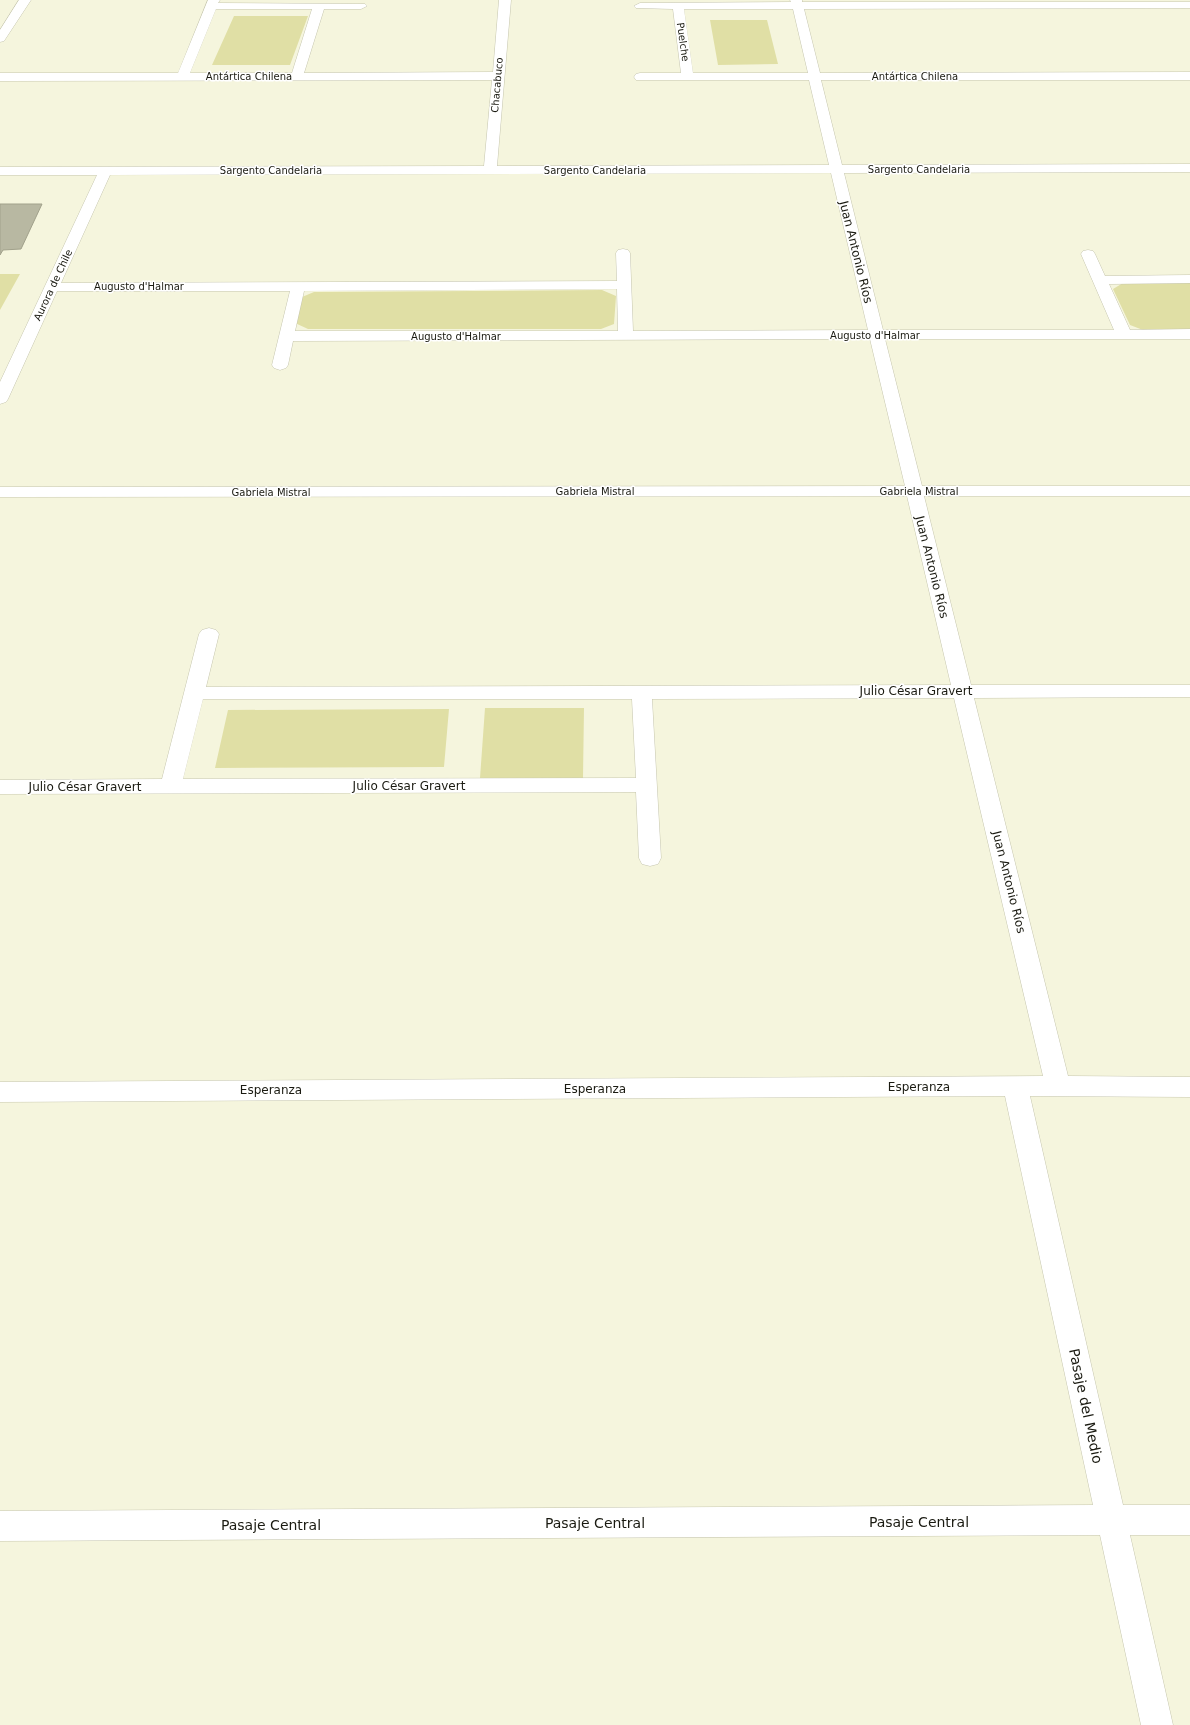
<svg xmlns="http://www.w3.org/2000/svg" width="1190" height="1725" viewBox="0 0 1190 1725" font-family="'DejaVu Sans',sans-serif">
  <rect width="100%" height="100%" fill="#f5f5dd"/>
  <path fill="#e0dfa5" d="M234,16H308L290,65H212Z
    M710,20H767L778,64L718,65Z
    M0,274H20L0,310Z
    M1123,283H1190V330H1143L1130,325L1113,289Z
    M602,290L616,296L614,324L601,329H308L295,323L302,297L314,292Z
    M485,708H584L583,778H480Z
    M449,709L444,767L215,768L228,710Z"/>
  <path fill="#b8b8a2" stroke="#a1a18b" d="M0,204H42L21,249L3,250L0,255Z"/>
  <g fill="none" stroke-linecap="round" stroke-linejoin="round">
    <g stroke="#c6c6af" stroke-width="1">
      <path id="minor" d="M19,0H31L4,41L0,42V30Z
        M208,0H220L218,3L365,4L367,6L361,9H324L304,73L493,72L499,0H511L497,166L829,165L809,80H636L634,77L636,74L640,73H681L673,9L636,8L634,6L640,3L791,2L790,0H802V2H1190V8L804,9L820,73L1190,72V80H821L842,165L1190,164V172L844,173L883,330H1114L1081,254L1083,251L1088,250L1093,251L1095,254L1105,276L1190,275V283L1109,284L1130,330L1190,329V339H885L922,486H1190V496H924L971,685H1190V697L974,698L1068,1076L1190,1077V1097L1030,1096L1123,1505H1190V1535H1130L1173,1725H1141L1100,1535L0,1541V1511L1093,1505L1005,1096L0,1102V1082L1043,1076L954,698L652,699L661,858L658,864L650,866L642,864L639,858L636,792L0,794V780L162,779L199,634L202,630L209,628L216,630L219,634L206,687L951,685L907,496L0,497V487L905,486L870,339L293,341L288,365L286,368L280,370L274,368L272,365L290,291H57L8,399L6,402L0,404V382L97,175H0V167L484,166L492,80L0,81V73H178ZM216,9H312L292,73H190ZM684,9H793L808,73H693ZM831,173L868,330L633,331L630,253L628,250L623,249L618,250L616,253L617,281L61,283L110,175ZM617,289L618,331H295L304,291ZM203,699H632L636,778L183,779Z"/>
    </g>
    <use href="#minor" fill="#fff" fill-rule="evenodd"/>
  </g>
  <g text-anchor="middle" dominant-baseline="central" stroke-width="3" stroke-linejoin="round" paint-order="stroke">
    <g font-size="10" fill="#1a1a11" stroke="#fff">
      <text transform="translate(683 42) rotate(82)">Puelche</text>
      <text x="249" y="76">Antártica Chilena</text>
      <text x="915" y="76">Antártica Chilena</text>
      <text transform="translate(497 85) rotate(-85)">Chacabuco</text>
      <text x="919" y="169">Sargento Candelaria</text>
      <text x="271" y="170">Sargento Candelaria</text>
      <text x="595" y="170">Sargento Candelaria</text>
      <text transform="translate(53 285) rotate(-65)">Aurora de Chile</text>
      <text x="139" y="286">Augusto d'Halmar</text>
      <text x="875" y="335">Augusto d'Halmar</text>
      <text x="456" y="336">Augusto d'Halmar</text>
      <text x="595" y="491">Gabriela Mistral</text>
      <text x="919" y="491">Gabriela Mistral</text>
      <text x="271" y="492">Gabriela Mistral</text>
    </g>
    <g font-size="12" fill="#1a1a11" stroke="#fff">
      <text transform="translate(856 252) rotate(76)">Juan Antonio Ríos</text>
      <text transform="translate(932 567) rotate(76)">Juan Antonio Ríos</text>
      <text x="916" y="691">Julio César Gravert</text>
      <text x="409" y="786">Julio César Gravert</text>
      <text x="85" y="787">Julio César Gravert</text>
      <text transform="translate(1009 882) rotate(76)">Juan Antonio Ríos</text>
      <text x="919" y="1087">Esperanza</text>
      <text x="595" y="1089">Esperanza</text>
      <text x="271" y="1090">Esperanza</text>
    </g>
    <g font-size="14" fill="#1a1a11" stroke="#fff">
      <text transform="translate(1086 1406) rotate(78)">Pasaje del Medio</text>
      <text x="919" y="1522">Pasaje Central</text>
      <text x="595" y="1523">Pasaje Central</text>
      <text x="271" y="1525">Pasaje Central</text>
    </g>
  </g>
</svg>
